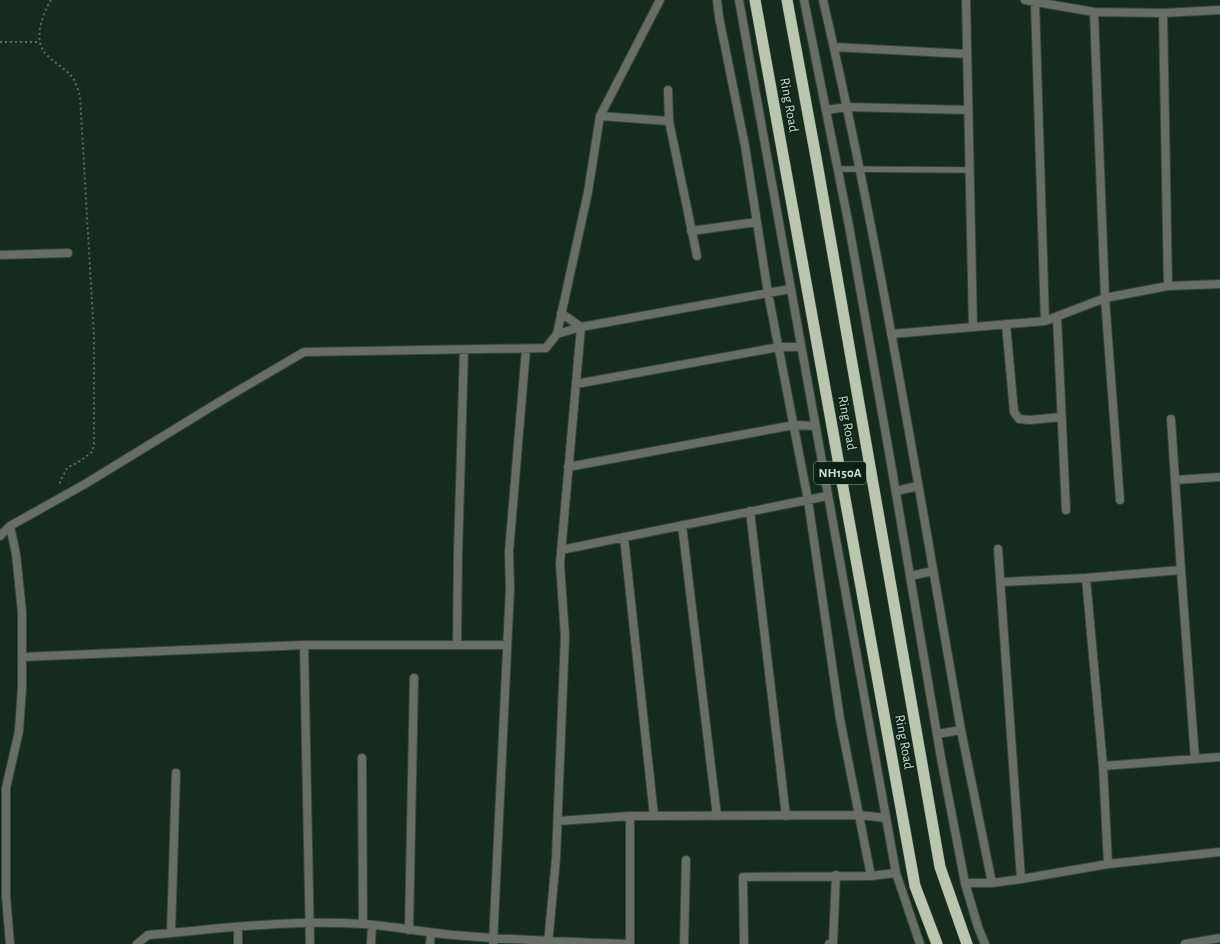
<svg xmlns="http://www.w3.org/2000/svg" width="1220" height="944" viewBox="0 0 1220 944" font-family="'Alegreya Sans',sans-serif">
  <rect width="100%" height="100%" fill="#152b1d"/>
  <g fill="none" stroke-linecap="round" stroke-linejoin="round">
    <g stroke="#33483a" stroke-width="7">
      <path id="service" d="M838,169L969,170"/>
    </g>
    <g stroke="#33483a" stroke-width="10">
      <path id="minor" d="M717,0L719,17L745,146L768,293L808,500L840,719L871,876
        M823,0C879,241 918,486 961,730L937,734
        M966,0L973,327
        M1035,2L1045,321
        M1094,12L1163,13L1220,10
        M1163,13L1168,286
        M834,47L967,54
        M668,90L669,121L697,256
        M826,110L847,107L968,110
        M600,116L669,121
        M691,231L757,222
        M0,255L68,253
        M561,313L581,327
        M1057,317L1066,510
        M1006,324L1014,412L1019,419L1030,420L1061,417
        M557,334L581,327L790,289
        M891,334L1045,321L1105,298L1094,12L1025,0
        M576,384L779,347H801
        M1171,419L1181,570L1195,759
        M568,467L794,425L815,426
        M1175,480L1220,477
        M896,491L918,486
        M1120,500L1105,298L1168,286L1220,284
        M750,511L786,816
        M682,525L717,816
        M0,536L10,526L85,484L224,399L304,352L546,348L557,334L588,192L600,116L660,0
        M624,537L654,816
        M998,549L1021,879
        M561,550L827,496
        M910,576L933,571
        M1086,578L1103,766L1108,864
        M1001,582L1086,578L1181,570
        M304,645L310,944
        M457,645L458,553L464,350
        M22,657L304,645H507
        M961,730L992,883
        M362,758L363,924
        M1103,766L1220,757
        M630,816V944
        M558,821L630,816L859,815L886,818
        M965,883H992L1021,879L1108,864L1220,852
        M238,927V944
        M409,930L414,678
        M171,933L176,773
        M10,944L6,896V788L19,731L22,688V612L16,554L10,526
        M137,944L148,935C219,929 291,919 363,924C392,926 423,932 453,935C510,940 568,942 626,944
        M371,944L372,925
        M430,944L431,933
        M493,944L510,588L509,552L526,349
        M548,944L556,858L565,636L560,564L581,327
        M684,944L686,860
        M744,944L743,877L871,876L896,873
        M829,944H833L836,875
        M1185,944L1220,938"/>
    </g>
    <g stroke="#33483a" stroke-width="10">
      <path id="tertiary" d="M739,0L896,873L920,944
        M804,0L849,226L890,458L941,758L965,883L978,927L985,944"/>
    </g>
    <g stroke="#33483a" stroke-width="12">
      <path id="trunk" d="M755,0L915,886L937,944
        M787,0L817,163L940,867L967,944"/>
    </g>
    <path stroke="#5b6e62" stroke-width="2" stroke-dasharray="2 3" stroke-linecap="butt" d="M51,0C43,13 33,39 45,53C53,62 66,69 73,78C76,83 78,90 80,96L94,337V445L92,452L80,461L67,468L60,482V486
      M0,42H40"/>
    <use href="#service" stroke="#696e64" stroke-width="5.5"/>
    <use href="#minor" stroke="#696e64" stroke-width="8"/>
    <use href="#tertiary" stroke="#696e64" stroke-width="8"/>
    <use href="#trunk" stroke="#bac6ae" stroke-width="11"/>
  </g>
  <g text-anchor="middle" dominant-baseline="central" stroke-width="3" stroke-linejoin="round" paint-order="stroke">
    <rect fill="#0c2114" stroke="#96a59b" stroke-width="1" x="814" y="462" width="52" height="22" rx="3"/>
    <g font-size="13" font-weight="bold" fill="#d1ded5">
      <text x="840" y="473">NH150A</text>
    </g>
    <g font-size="14" fill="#d1ded5" stroke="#0c2114">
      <text transform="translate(789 105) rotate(80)">Ring Road</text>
      <text transform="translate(847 423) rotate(80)">Ring Road</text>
      <text transform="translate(904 742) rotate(80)">Ring Road</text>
    </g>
  </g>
</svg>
